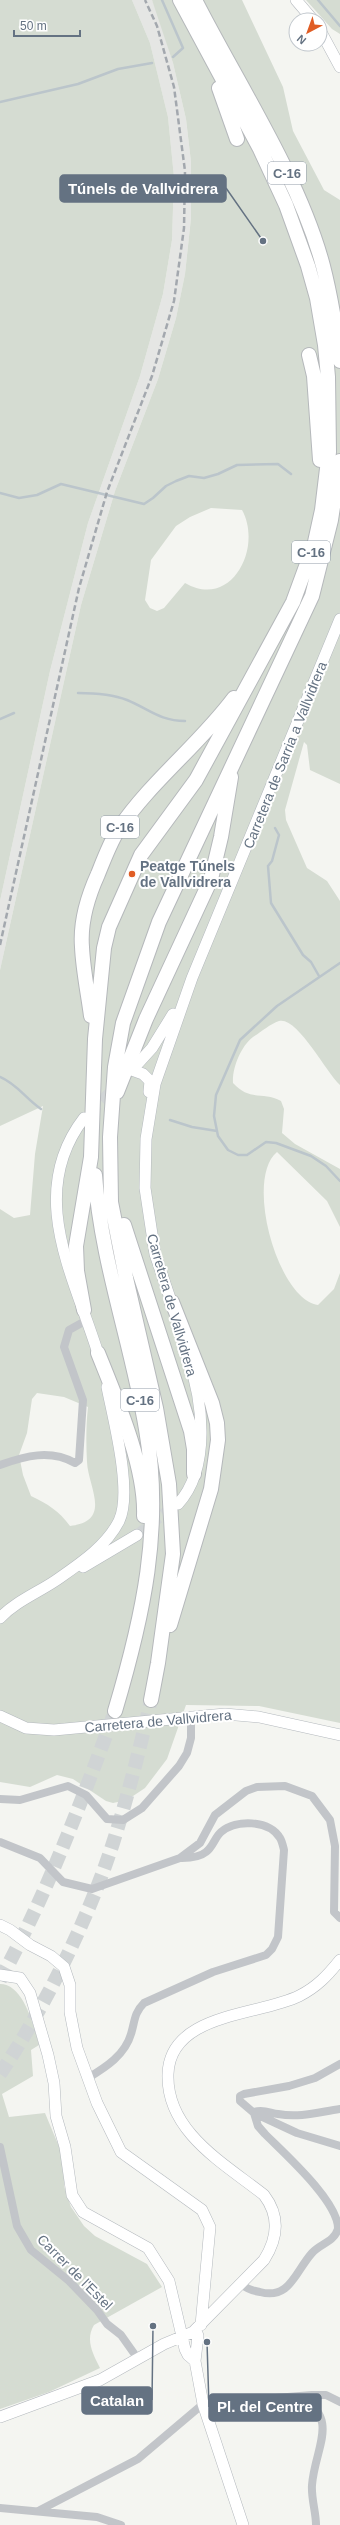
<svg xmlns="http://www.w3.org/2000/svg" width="340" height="2525" viewBox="0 0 340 2525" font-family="Helvetica,sans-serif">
  <rect width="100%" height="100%" fill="#f4f5f1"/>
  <path fill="#e5e6e4" d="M132,0H152L157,12L173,63L186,119L191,162V218L185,274L176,318L158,379L115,491L81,605L0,970V901L50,671L88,523L140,376L163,294L172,240L174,177L168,117L150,43Z"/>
  <path fill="#d5dcd2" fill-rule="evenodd" d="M0,0H132L150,43L168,117L174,177L172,240L163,294L140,376L88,523L50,671L0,901Z
    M152,0H242L283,87L293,131L324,190L340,200V784L310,770L307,745L304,742L285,810L286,820L307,868L327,881L340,901V1085C326,1072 297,1016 279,1021C270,1024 261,1032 253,1037C241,1046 232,1068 233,1083C250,1102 264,1091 281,1101L284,1109L282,1133L295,1144L340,1169V1227L327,1201L277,1152C244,1179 278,1300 318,1305L334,1289L340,1273V1723L259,1706L186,1705L167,1759L145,1788L127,1800L113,1803L106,1801L73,1779L57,1775L30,1787L0,1782V1209L14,1218L30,1215L35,1154L43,1106L0,1126V970L81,605L115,491L158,379L176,318L185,274L191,218V162L186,119L173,63ZM211,508L242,510C263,548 231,610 185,583L164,608L157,611L150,608L145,600L151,560L176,526L190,517ZM37,1393L64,1397L88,1407C86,1425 86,1444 87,1462C88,1487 113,1521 70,1526C59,1511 48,1504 31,1496L23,1475L19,1455L27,1433L32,1399Z
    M306,0H340V34L332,29Z
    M0,1984C24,1984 34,2027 39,2045L31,2050L33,2076L2,2094L9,2117L45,2113L60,2149L65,2167L64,2186L71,2207L84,2226L95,2236L147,2264L162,2287L94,2325C85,2340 93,2354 100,2368L49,2392L0,2409Z"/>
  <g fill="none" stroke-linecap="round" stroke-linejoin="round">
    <path stroke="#bbc5cb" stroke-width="2.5" d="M162,0L183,48L173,57
      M318,0L340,26
      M0,102L78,84L118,69L152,63
      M0,493L19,498L37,495L61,484L144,504L153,498L166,486L176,481L189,476L204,478L218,474L237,465L278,464L291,474
      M78,693C94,693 112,694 127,700C149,709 160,721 185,721
      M0,719L14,713
      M275,828L279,835L272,861L268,866L271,903L303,955L311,962L319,976
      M340,963L277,1006L240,1040L216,1095L214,1116L218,1136L228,1150L238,1155H247L266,1142L276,1143L311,1156L326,1166L340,1181
      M0,1077C17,1084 26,1099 41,1109
      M170,1120L192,1127L217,1131"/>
    <path stroke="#d0d4d5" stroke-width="11" stroke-dasharray="11 5.5" stroke-linecap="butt" d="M90,1113L116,1086
      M137,1535L174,1506"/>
    <path stroke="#d0d4d5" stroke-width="14" stroke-dasharray="14 7" stroke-linecap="butt" d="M0,1980C47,1894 81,1803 115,1711
      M0,2074C45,2007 88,1920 113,1843C128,1796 140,1748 151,1700"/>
    <g stroke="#b4b9be" stroke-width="12">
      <path id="secondary" d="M296,0L313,20
        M320,30L340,67
        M132,1070L152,1048L173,1014
        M132,1070L143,1074L150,1081L149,1092
        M84,1118C24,1196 77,1281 100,1360
        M174,1310L155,1254L145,1188L146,1139L155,1084L192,978L340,619
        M178,1504C211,1468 203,1401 188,1359
        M83,1567L137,1535
        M0,1618C15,1602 37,1593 55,1581C78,1565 106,1547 119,1521C133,1492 113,1418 107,1387
        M0,1716L26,1728L54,1730L225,1714L259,1717L340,1735
        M0,1925L10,1930L30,1945L51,1956L64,1967L70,1985V2012L77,2048L97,2103L121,2152L202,2210L210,2227L201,2325
        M0,1975L20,1978L30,1993L48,2055L54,2083L56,2116L65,2147L72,2195L83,2212L148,2248L169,2281L185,2349L188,2355L195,2361
        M196,2330L198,2336L195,2361L203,2404L243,2525
        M0,2417L100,2380L164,2344L193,2332L264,2260C278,2238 280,2216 264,2195C225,2164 166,2132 168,2074C170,2013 258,2016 299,1996C317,1987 328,1975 340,1960"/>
    </g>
    <g stroke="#b5b8bb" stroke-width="16">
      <path id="highway" d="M195,0C237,83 299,176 323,266C331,297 336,329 340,361
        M219,88L237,139
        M309,355L314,376L320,460
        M91,1016C88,993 83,970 82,947C80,922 88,896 98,874C104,859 110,843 118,830C151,781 199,745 234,698
        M117,1092L146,1019L211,879L221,837L231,777
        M95,1175C101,1262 132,1344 146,1429C163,1528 143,1617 115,1711
        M124,1225L191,1431L194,1449V1474
        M84,1310L77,1271L76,1246L91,1157L95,1039L104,948L109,927L141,855L196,780L293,602L315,542L322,510L329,452L328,377L325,345L317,298L308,266L286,205L260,149L180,0
        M98,1353C116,1398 146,1467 144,1516
        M170,1625L211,1489L218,1440L217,1423L212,1403L172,1302
        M151,1700L158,1663L173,1554L169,1484L156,1408L126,1278L111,1202L110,1137L115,1067L123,1023L159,922L312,596L331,520L340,461"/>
    </g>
    <path stroke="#c2c5c9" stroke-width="8" d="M0,1465C25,1456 50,1449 75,1463L79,1460L83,1400L64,1347L69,1330L87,1320
      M0,1799L20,1800L68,1786L86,1795L107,1819L123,1820L142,1808L179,1766L187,1753L191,1738V1718
      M0,1842L40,1858L63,1882L92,1889L180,1858L200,1843L215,1815L246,1791L257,1787L285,1786L312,1796L330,1820L335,1846L334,1912L340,1918
      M340,2064L315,2078L289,2086L244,2094L240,2096V2101L254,2113L297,2133L340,2146
      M88,2078C106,2067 125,2055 131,2034C135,2021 134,2013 144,2003L213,1972L266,1955L272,1949L278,1937L284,1850C283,1846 282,1841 280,1838C269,1820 236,1819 221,1832C215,1837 213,1847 206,1852C200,1857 190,1858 182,1858
      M254,2112C263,2109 270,2113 278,2114C300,2118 319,2112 340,2109
      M0,2147L17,2226L31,2250L69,2281L97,2310L107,2324L121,2335L138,2359
      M241,2284C247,2289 253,2291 260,2292C290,2300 295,2272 312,2253C320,2244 334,2242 338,2229C339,2202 284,2153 265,2134L258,2126L254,2113
      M301,2397C340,2420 315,2447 312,2485C311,2498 316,2512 316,2525
      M0,2508L97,2517L121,2525
      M40,2510L138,2459L203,2404L312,2395H326L340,2402"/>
    <use href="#secondary" stroke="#fff" stroke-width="11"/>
    <use href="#highway" stroke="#fff" stroke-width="14"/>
    <path stroke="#a3a8ae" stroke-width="2.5" stroke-dasharray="6 3" stroke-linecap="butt" d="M0,945L79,588L107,492L152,376L174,301L184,228L185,171L174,87L157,26L145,0"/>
  </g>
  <circle fill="#e05d25" stroke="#fff" stroke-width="1.5" cx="132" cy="874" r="4"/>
  <g text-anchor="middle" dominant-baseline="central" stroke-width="4" stroke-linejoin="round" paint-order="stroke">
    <g fill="#fff" stroke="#929ca8" stroke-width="1">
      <rect x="268" y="162" width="38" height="22" rx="3"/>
      <rect x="292" y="541" width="38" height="22" rx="3"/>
      <rect x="101" y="816" width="38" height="22" rx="3"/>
      <rect x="121" y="1389" width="38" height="22" rx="3"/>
    </g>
    <g font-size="13" font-weight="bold" fill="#647282">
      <text x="287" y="173">C-16</text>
      <text x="311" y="552">C-16</text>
      <text x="120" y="827">C-16</text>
      <text x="140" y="1400">C-16</text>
    </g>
    <g font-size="14" fill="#647282" stroke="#fff">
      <text transform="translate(285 755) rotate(-68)">Carretera de Sarria a Vallvidrera</text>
      <text transform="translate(172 1305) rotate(74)">Carretera de Vallvidrera</text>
      <text transform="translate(158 1721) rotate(-5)">Carretera de Vallvidrera</text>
      <text transform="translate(75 2272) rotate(45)">Carrer de l'Estel</text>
    </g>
    <g font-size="14" font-weight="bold" fill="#647282" stroke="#fff" text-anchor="start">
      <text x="140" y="866">Peatge Túnels<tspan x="140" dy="16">de Vallvidrera</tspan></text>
    </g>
  </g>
  <path fill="none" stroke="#647282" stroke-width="1.5" d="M263 241L226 188M153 2326L152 2400M207 2342L209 2407"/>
  <g fill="#647282" stroke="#fff" stroke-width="1.5">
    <circle cx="263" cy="241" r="4"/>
    <circle cx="153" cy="2326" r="4"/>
    <circle cx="207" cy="2342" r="4"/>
  </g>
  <g fill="#647282" stroke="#647282" stroke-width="1.5">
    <rect x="60" y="175" width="166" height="27" rx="4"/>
    <rect x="82" y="2387" width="70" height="27" rx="4"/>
    <rect x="209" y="2394" width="112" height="27" rx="4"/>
  </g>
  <g font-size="15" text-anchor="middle" font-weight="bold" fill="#fff">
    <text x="143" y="194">Túnels de Vallvidrera</text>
    <text x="117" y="2406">Catalan</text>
    <text x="265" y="2412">Pl. del Centre</text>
  </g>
  <g transform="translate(308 32) rotate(221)"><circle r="19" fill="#ffffff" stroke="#c1c7cd"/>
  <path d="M0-3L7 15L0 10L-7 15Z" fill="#e05d25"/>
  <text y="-6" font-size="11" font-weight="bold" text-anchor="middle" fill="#647282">N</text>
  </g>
  <path d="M14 30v6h66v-6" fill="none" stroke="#647282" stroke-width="2"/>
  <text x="20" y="30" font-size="12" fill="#647282" stroke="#ffffff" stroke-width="3" paint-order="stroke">50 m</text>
</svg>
